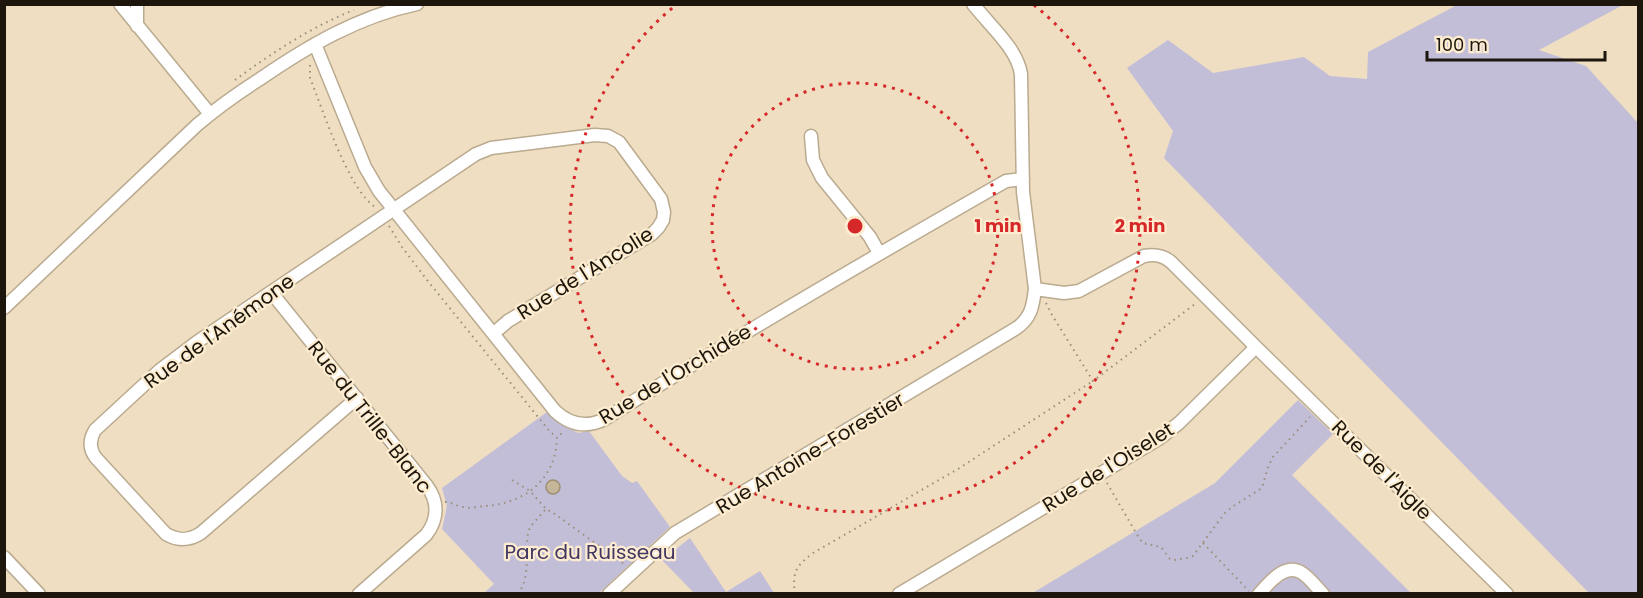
<svg xmlns="http://www.w3.org/2000/svg" width="1643" height="598" viewBox="0 0 1643 598" font-family="Poppins,sans-serif">
  <rect width="100%" height="100%" fill="#efdec2"/>
  <path fill="#c2bed8" d="M1457,5H1623L1539,50L1586,66L1638,123V593H1589L1164,158L1173,131L1127,68L1168,40L1213,73L1304,57L1330,76L1367,79L1368,52Z
    M1298,400L1333,434L1292,475L1411,593L1031,594L1215,483Z
    M547,412L565,426L578,433L589,431L622,476L632,483L637,481L670,527L598,594L484,593L494,584L442,529L447,506L442,488Z
    M690,538L726,592L760,571L774,593H694L662,560Z"/>
  <path fill="#c5b599" stroke="#9e8e73" stroke-width="1.5" d="M546 487a7 7 0 1 1 14 0a7 7 0 1 1-14 0Z"/>
  <g fill="none" stroke-linecap="round" stroke-linejoin="round">
    <g stroke="#baaa8f" stroke-width="15">
      <path id="minor" d="M120,4L210,114
        M137,26V4
        M315,44L365,167L379,191L555,411C570,425 587,428 605,419C737,336 871,258 1006,181L1023,179
        M811,136L813,160L822,178L870,237L879,253
        M271,292L427,486C439,502 438,520 426,535L359,594
        M4,308L197,125C217,108 238,93 260,79C308,46 359,16 417,4
        M1256,347L1507,594
        M357,398L201,533C189,541 178,541 166,534L96,458C89,449 89,440 95,430L160,370L197,342L476,154L491,148L595,135L608,136L619,142L661,199L664,212L663,220L658,228L652,234L508,321L494,333
        M4,557L39,594
        M609,594L675,533L1015,329C1031,319 1033,306 1035,289L1023,192L1021,74C1017,48 989,25 973,4
        M899,594L1160,438L1179,423L1256,347L1171,262C1163,255 1155,254 1144,256L1079,291L1064,293L1035,289
        M1259,594C1269,583 1285,562 1302,573C1310,578 1316,587 1323,594"/>
    </g>
    <path stroke="#9a8e79" stroke-width="2" stroke-dasharray="1.5 4.5" stroke-linecap="butt" d="M310,65V78C323,110 348,189 375,207
      M235,80C272,53 311,27 354,10
      M389,226L402,247L427,280L551,433L557,436
      M1046,303L1052,315L1093,381L1195,304
      M512,480L530,491L546,509L555,514L624,564
      M1107,483L1139,538L1143,543L1161,547L1170,559L1174,560L1187,558L1193,556L1224,514L1232,507L1262,488L1268,467L1273,457L1310,417
      M445,502C452,502 456,506 463,507C470,509 479,506 486,506C526,503 557,478 557,436L565,432
      M1203,543L1249,591
      M518,594C531,576 525,553 528,533L530,527L546,509
      M795,594C792,572 796,566 813,553L958,469L1093,381"/>
    <use href="#minor" stroke="#fff" stroke-width="12"/>
  </g>
  <g fill="none" stroke="#d62828" stroke-width="3" stroke-dasharray="3 6">
    <circle cx="855" cy="226" r="143"/>
    <path d="M1034 5A285 285 0 1 1 676 5"/>
  </g>
  <g text-anchor="middle" dominant-baseline="central" stroke-width="4.5" stroke-linejoin="round" paint-order="stroke">
    <g font-size="20" fill="#1c160c" stroke="#fdeccf">
      <text transform="translate(585 273) rotate(-32)">Rue de l'Ancolie</text>
      <text transform="translate(219 331) rotate(-36)">Rue de l'Anémone</text>
      <text transform="translate(675 374) rotate(-31)">Rue de l'Orchidée</text>
      <text transform="translate(370 417) rotate(52)">Rue du Trille-Blanc</text>
      <text transform="translate(810 453) rotate(-31)">Rue Antoine-Forestier</text>
      <text transform="translate(1108 467) rotate(-32)">Rue de l'Oiselet</text>
      <text transform="translate(1382 470) rotate(45)">Rue de l'Aigle</text>
    </g>
    <g font-size="20" fill="#413762" stroke="#fdeccf">
      <text x="590" y="552">Parc du Ruisseau</text>
    </g>
  </g>
  <circle cx="855" cy="226" r="9" fill="#d62828" stroke="#fdeccf" stroke-width="3"/>
  <g font-size="18" text-anchor="middle" font-weight="bold" fill="#d62828" stroke="#fdeccf" stroke-width="4.5" stroke-linejoin="round" paint-order="stroke">
    <text x="998" y="232">1 min</text>
    <text x="1140" y="232">2 min</text>
  </g>
  <rect width="1643" height="598" fill="none" stroke="#1c160c" stroke-width="12"/>
  <path d="M1427 51v9h178v-9" fill="none" stroke="#1c160c" stroke-width="3"/>
  <text x="1436" y="51" font-size="18" fill="#1c160c" stroke="#fdeccf" stroke-width="4.5" paint-order="stroke">100 m</text>
</svg>
